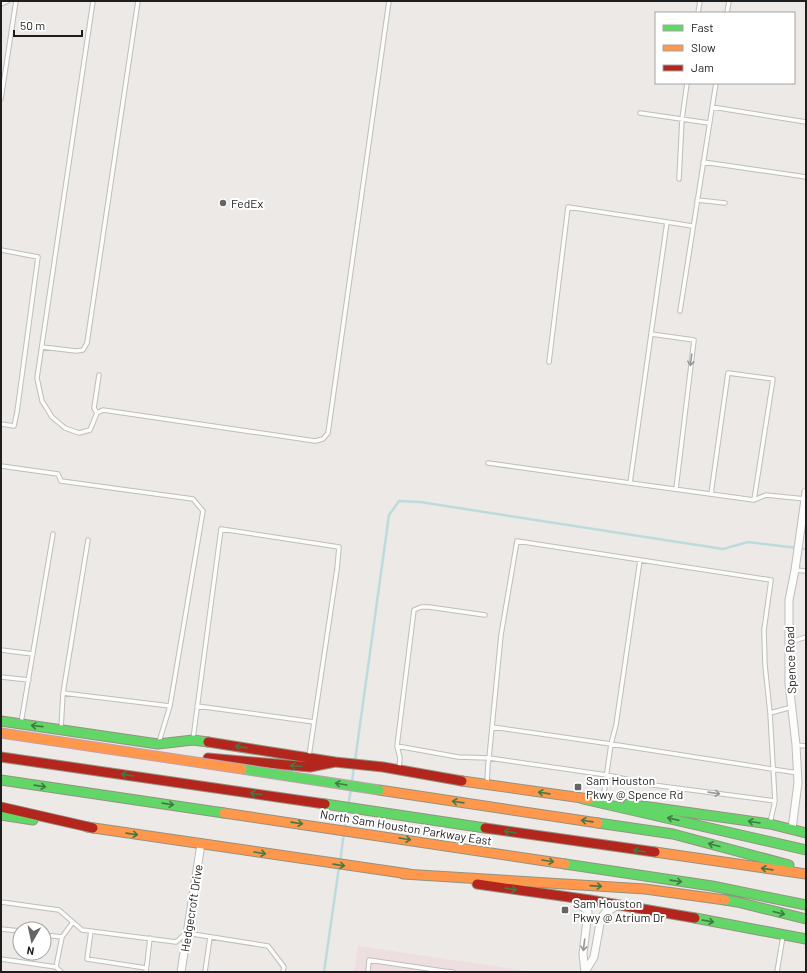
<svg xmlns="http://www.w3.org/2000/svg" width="807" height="973" viewBox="0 0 807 973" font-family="Barlow,sans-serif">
  <rect width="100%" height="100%" fill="#ece9e7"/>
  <path fill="#eddedf" d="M358,946L533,972H354Z"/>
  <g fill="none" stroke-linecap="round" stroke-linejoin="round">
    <path stroke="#bddbdc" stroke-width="2.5" d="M355,761L389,515L399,501L420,502L723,549L748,542L806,549
      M352,781L354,766
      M348,805L351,790
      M345,826L347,811
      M340,862L344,833
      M324,972L339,867"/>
    <g stroke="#bfbebd" stroke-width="5.5">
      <path id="lane" d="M93,1L37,378L42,401L52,417L65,428L79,433L90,430L97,413L103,410L315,441L323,439L328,433L389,1
        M1,4L8,1
        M698,13L700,1
        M727,13L729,1
        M1,99L16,1
        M712,107L806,122
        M640,113L709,123
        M703,162L806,177
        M679,179L682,119L687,83
        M697,200L725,203
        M667,222L692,226
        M1,250L38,257L17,412L14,426L1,424
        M680,311L716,83
        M42,347L76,351L83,350L87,343L138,1
        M549,362L568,207L667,222L651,334
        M97,413L94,408L99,375
        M488,463L630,483L651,334L694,340L676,489
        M1,466L58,474L61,481L193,499L203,511L170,706L159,742
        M630,483L754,500L766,495L805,499
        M711,494L728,373L773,379L754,500
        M795,570L806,571
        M788,643L806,637
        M1,650L33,654
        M1,677L29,680
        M63,693L170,706
        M197,706L314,722
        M770,713L792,707
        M21,723L53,534
        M492,727L611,744L798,773
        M61,729L63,693L88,540
        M193,739L221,529L339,547L337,569L309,756
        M796,745L806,746
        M397,746L458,757L489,758L501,635L517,541L771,580L764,630L765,665L770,713L775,801L770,823
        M399,769L400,758L397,746L414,610L421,607H429L485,615
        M487,784L488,763L489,758L607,775L653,785L775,801
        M603,800L611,744L616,725L640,560
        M1,902L59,910L82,930L176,942L186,933L268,946L284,967L283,972
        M1,929L20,931
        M91,931L87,959L146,968
        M44,935L62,937
        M1,959L56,967L61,972
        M56,967L62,937L73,922
        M443,971L453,972
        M146,972L150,938
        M205,972L210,937
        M368,972L369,960L443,971V972
        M777,972L783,936"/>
    </g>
    <g stroke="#bfbebd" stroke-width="9">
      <path id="street" d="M792,829L798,783L796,745L789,683V600L795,570L806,492
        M574,898L588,912L583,954L585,972
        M181,972L201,844
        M585,972L594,957L601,918L605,913L618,905"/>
    </g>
    <g stroke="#949281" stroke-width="11">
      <path id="fast" d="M1,721L158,744L193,740L208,742
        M1,780L224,813
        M583,799L806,850
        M325,804L485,828
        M628,804L770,824L806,833
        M1,815L33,820
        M598,823L673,834L789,865
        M565,864L712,886L806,905
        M725,900L737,902L806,919
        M695,918L806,939"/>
    </g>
    <g stroke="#949281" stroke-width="11">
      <path id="slow" d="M462,781L589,799
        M379,790L598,823
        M224,813L565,864
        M87,827L409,874
        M655,852L806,874
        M403,874L645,889L725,900"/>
    </g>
    <g stroke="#949281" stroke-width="11">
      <path id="jam" d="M208,742L335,762L383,767L462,781
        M1,757L325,804
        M208,758L310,767L335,762
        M1,807L93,828
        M485,828L655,852
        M477,884L590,900L695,918"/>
    </g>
    <use href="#lane" stroke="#fcfcfb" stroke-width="3.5"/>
    <use href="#street" stroke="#fcfcfb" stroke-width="7"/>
    <use href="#fast" stroke="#63d668" stroke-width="9"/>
    <use href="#slow" stroke="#ff974d" stroke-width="9"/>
    <use href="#jam" stroke="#b3261e" stroke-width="9"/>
    <g stroke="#bea0ae" stroke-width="11" stroke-linecap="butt">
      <path id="fast-bridge" d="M242,769L379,790"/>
    </g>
    <g stroke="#bea0ae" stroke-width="11" stroke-linecap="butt">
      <path id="slow-bridge" d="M1,733L242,769"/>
    </g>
    <use href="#fast-bridge" stroke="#63d668" stroke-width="9"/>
    <use href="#slow-bridge" stroke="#ff974d" stroke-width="9"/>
  </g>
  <defs><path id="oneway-shaft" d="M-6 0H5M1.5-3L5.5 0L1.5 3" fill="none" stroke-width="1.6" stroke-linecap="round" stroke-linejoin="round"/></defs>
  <g stroke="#989898">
    <use href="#oneway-shaft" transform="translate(691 360) rotate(97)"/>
    <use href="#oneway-shaft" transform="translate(714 793) rotate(8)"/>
    <use href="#oneway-shaft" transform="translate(584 945) rotate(97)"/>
  </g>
  <g stroke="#407a43">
    <use href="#oneway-shaft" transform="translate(37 726) rotate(-174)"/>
    <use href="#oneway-shaft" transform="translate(241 747) rotate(-172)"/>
    <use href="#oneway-shaft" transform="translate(296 766) rotate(-175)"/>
    <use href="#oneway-shaft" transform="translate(127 775) rotate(-172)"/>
    <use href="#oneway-shaft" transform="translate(341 784) rotate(-171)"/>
    <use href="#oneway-shaft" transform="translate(40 786) rotate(8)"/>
    <use href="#oneway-shaft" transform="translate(544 793) rotate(-172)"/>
    <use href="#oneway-shaft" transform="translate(256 794) rotate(-172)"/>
    <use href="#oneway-shaft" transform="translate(458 802) rotate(-172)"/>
    <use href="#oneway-shaft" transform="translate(168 804) rotate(8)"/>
    <use href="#oneway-shaft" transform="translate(673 819) rotate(-167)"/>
    <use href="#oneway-shaft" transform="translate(587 821) rotate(-172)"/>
    <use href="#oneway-shaft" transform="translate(754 822) rotate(-171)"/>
    <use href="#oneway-shaft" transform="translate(297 823) rotate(8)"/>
    <use href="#oneway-shaft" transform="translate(510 832) rotate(-171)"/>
    <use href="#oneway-shaft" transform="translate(132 834) rotate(8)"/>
    <use href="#oneway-shaft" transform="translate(405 839) rotate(9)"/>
    <use href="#oneway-shaft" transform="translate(714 845) rotate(-165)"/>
    <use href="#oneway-shaft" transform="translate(639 851) rotate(-172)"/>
    <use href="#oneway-shaft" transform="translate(260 853) rotate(9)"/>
    <use href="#oneway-shaft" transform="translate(548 861) rotate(9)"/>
    <use href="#oneway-shaft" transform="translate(339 865) rotate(8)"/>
    <use href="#oneway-shaft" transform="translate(767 869) rotate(-172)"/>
    <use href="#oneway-shaft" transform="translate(676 881) rotate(8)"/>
    <use href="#oneway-shaft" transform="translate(596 886) rotate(4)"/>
    <use href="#oneway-shaft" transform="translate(511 889) rotate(8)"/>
    <use href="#oneway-shaft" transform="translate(779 913) rotate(14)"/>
    <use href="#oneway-shaft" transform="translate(708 921) rotate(10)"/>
  </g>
  <g fill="#666564" stroke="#fff" stroke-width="1.5">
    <circle cx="223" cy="203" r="4"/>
    <rect x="574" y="783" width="8" height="8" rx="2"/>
    <rect x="561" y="906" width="8" height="8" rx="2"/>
  </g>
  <g text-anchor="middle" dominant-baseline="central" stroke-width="4" stroke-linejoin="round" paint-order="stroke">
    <g font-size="12" fill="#1e1e1e" stroke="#fff" text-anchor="start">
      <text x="231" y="203">FedEx</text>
      <text x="586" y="780">Sam Houston<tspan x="586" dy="14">Pkwy @ Spence Rd</tspan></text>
      <text x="573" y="903">Sam Houston<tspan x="573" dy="14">Pkwy @ Atrium Dr</tspan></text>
    </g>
    <g font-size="12" fill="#1e1e1e" stroke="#fff">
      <text transform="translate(790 660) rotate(-92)">Spence Road</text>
      <text transform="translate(406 827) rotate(9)">North Sam Houston Parkway East</text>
      <text transform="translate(191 908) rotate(-81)">Hedgecroft Drive</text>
    </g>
  </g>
  <rect width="807" height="973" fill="none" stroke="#1e1e1e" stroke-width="4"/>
  <rect x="655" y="12" width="140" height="72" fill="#ffffff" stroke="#a5a5a5"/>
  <rect x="663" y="25" width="20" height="6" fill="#63d668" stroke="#a5a5a5"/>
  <text x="691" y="32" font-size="12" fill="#1e1e1e">Fast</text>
  <rect x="663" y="45" width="20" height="6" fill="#ff974d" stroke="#a5a5a5"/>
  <text x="691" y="52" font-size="12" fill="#1e1e1e">Slow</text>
  <rect x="663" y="65" width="20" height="6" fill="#b3261e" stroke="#a5a5a5"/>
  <text x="691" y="72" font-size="12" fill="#1e1e1e">Jam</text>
  <g transform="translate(32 941) rotate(189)"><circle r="19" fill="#ffffff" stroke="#a5a5a5"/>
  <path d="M0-3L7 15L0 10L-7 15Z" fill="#666564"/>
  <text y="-6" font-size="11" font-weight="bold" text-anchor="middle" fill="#1e1e1e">N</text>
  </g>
  <path d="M14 30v6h68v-6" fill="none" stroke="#1e1e1e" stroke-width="2"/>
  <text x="20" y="30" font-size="12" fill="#1e1e1e" stroke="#ffffff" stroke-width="3" paint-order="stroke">50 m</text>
</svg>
